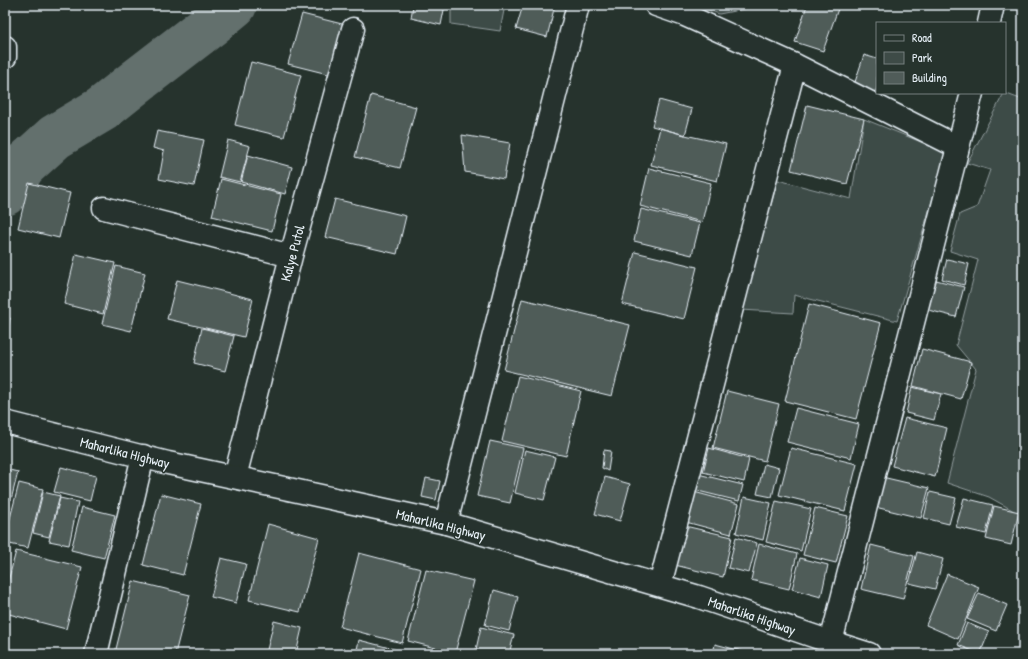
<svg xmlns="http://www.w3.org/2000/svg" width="1028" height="659" viewBox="0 0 1028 659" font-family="'Patrick Hand',sans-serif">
  <rect width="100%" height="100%" fill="#26332d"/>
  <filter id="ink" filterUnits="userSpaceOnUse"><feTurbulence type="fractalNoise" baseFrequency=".025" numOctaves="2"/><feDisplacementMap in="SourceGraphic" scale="8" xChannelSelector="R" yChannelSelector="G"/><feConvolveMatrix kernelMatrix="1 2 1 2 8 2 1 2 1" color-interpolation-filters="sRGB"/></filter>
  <g filter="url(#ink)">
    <path fill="#3e4b47" stroke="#939ea0" d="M451,5H505L500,31L451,24Z
      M696,5H765L719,14Z
      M1004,93L1023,100V516L989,497L947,483L976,369L956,345L978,260L950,251L960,214L977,207L990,170L967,163Z
      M864,119L946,152L897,321L794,295L793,313L741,310L778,180L851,199Z"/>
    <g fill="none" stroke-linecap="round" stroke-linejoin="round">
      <path stroke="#636f6d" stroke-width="46" d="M5,193L23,166L55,137L102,109L137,81L211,24L234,5"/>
    </g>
    <path fill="#505c59" stroke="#e8f1f8" d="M413,5H445L441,25L411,18Z
      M523,5H555L547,37L516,29Z
      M807,5L839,6L823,51L795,42Z
      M302,14L346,25L332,75L288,64Z
      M864,55L877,59V87L874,96L853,88Z
      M251,62L301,75L284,137L235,125Z
      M371,95L416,107L400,168L355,157Z
      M659,100L692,109L685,135L652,126Z
      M807,105L864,119L847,184L791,170Z
      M660,128L685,135L726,144L717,181L651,165Z
      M157,131L204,140L194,186L159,179L164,151L153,148Z
      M462,135L510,143L504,179L465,172Z
      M228,140L250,146L240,182L219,177Z
      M248,155L292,167L285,194L241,182Z
      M649,168L711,183L702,222L640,206Z
      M221,179L281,194L272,231L212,216Z
      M29,183L70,193L59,238L18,228Z
      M335,199L406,216L397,254L325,237Z
      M641,209L700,223L692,255L634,241Z
      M635,252L697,267L684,319L622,304Z
      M76,254L115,263L103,314L64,304Z
      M947,259L969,264L964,285L942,279Z
      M116,266L145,273L131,331L102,324Z
      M177,280L253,299L244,337L167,319Z
      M936,280L964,287L956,317L928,310Z
      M522,299L630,325L612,396L504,370Z
      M809,304L881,323L856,419L785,401Z
      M5,317L10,318L5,343Z
      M202,328L234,336L225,371L194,363Z
      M922,349L971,362L961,399L913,386Z
      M518,376L581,391L566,456L502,441Z
      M912,387L941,394L934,420L906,413Z
      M727,391L779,404L765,461L713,448Z
      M796,408L859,424L851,458L787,442Z
      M905,418L947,428L935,477L892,466Z
      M490,441L523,448L510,503L477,496Z
      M709,448L749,459L744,482L703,472Z
      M791,448L857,464L845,511L779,495Z
      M525,450L555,457L544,500L515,493Z
      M604,450L611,451L608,471L602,468Z
      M764,464L779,468L772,497L757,494Z
      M61,467L96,476L90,501L54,492Z
      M5,469L18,472L11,500L5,499Z
      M698,474L743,485L739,501L694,490Z
      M605,477L630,484L620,521L595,514Z
      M882,477L929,488L921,518L875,507Z
      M426,478L440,481L436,500L422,497Z
      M19,483L43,489L28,548L5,543V538Z
      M690,491L739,504L731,534L682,521Z
      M43,492L60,496L49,537L33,533Z
      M930,492L956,498L949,524L924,518Z
      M161,494L201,504L183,575L143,565Z
      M744,497L771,503L763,540L736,533Z
      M60,498L78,502L69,545L49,541Z
      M964,498L993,505L986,534L956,527Z
      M776,501L811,509L801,551L766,542Z
      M994,506L1019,512L1011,545L986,539Z
      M82,507L115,515L104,558L71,550Z
      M815,508L848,516L836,563L803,555Z
      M5,514L9,515L5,532Z
      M268,524L319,538L300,612L249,600Z
      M685,526L732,537L723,577L675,565Z
      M736,537L757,543L749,573L728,568Z
      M759,544L797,554L789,589L751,580Z
      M871,545L914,556L903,599L861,589Z
      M16,551L82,567L66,629L5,613V593Z
      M917,552L943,559L935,589L909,583Z
      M359,553L421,569L402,643L340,627Z
      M221,558L246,564L236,603L211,597Z
      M800,558L828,565L821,597L792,589Z
      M426,570L474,581L455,653L408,641Z
      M947,574L979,587L958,639L926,625Z
      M133,581L190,595L175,654H119L115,653Z
      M494,590L518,597L509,631L485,625Z
      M979,593L1007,605L996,631L967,619Z
      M274,621L302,628L296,654H266Z
      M967,623L989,632L980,654L958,645Z
      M481,627L514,635L509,654H475Z
      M359,640L413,654H356Z
      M715,644L753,654H713Z"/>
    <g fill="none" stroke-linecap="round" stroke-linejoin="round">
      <g stroke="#e8f1f8" stroke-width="25">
        <path id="minor" d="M656,5L685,15L795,65L958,147
          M989,23L993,5
          M5,47V57
          M104,208L291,256
          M235,477L291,256L353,29
          M446,523L578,5
          M660,585L795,65
          M831,642L972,93
          M96,654L143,456"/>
      </g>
      <g stroke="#e8f1f8" stroke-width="25">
        <path id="highway" d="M5,422L168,463L446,523L699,597L831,642L869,654"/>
      </g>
      <use href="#minor" stroke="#26332d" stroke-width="22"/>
      <use href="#highway" stroke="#26332d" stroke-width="22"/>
    </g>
  </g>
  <g text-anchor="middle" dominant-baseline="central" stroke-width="3" stroke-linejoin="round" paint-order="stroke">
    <g font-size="14" fill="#e8f1f8" stroke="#26332d">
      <text transform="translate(292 253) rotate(-75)">Kalye Putol</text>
      <text transform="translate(125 452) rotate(14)">Maharlika Highway</text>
      <text transform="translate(441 524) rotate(14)">Maharlika Highway</text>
      <text transform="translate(752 615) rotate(19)">Maharlika Highway</text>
    </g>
  </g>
  <rect width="1028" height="659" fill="none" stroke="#26332d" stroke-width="20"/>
  <rect x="10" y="10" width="1008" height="639" fill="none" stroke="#e8f1f8" stroke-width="1.5" filter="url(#ink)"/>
  <rect x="876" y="22" width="130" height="72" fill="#26332d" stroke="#747f7e"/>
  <rect x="884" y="35" width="20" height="6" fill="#26332d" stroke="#747f7e"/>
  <text x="912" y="42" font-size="12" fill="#e8f1f8">Road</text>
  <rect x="884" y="52" width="20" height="12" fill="#3e4b47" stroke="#747f7e"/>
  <text x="912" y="62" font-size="12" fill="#e8f1f8">Park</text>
  <rect x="884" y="72" width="20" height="12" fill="#505c59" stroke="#747f7e"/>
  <text x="912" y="82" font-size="12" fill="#e8f1f8">Building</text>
</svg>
